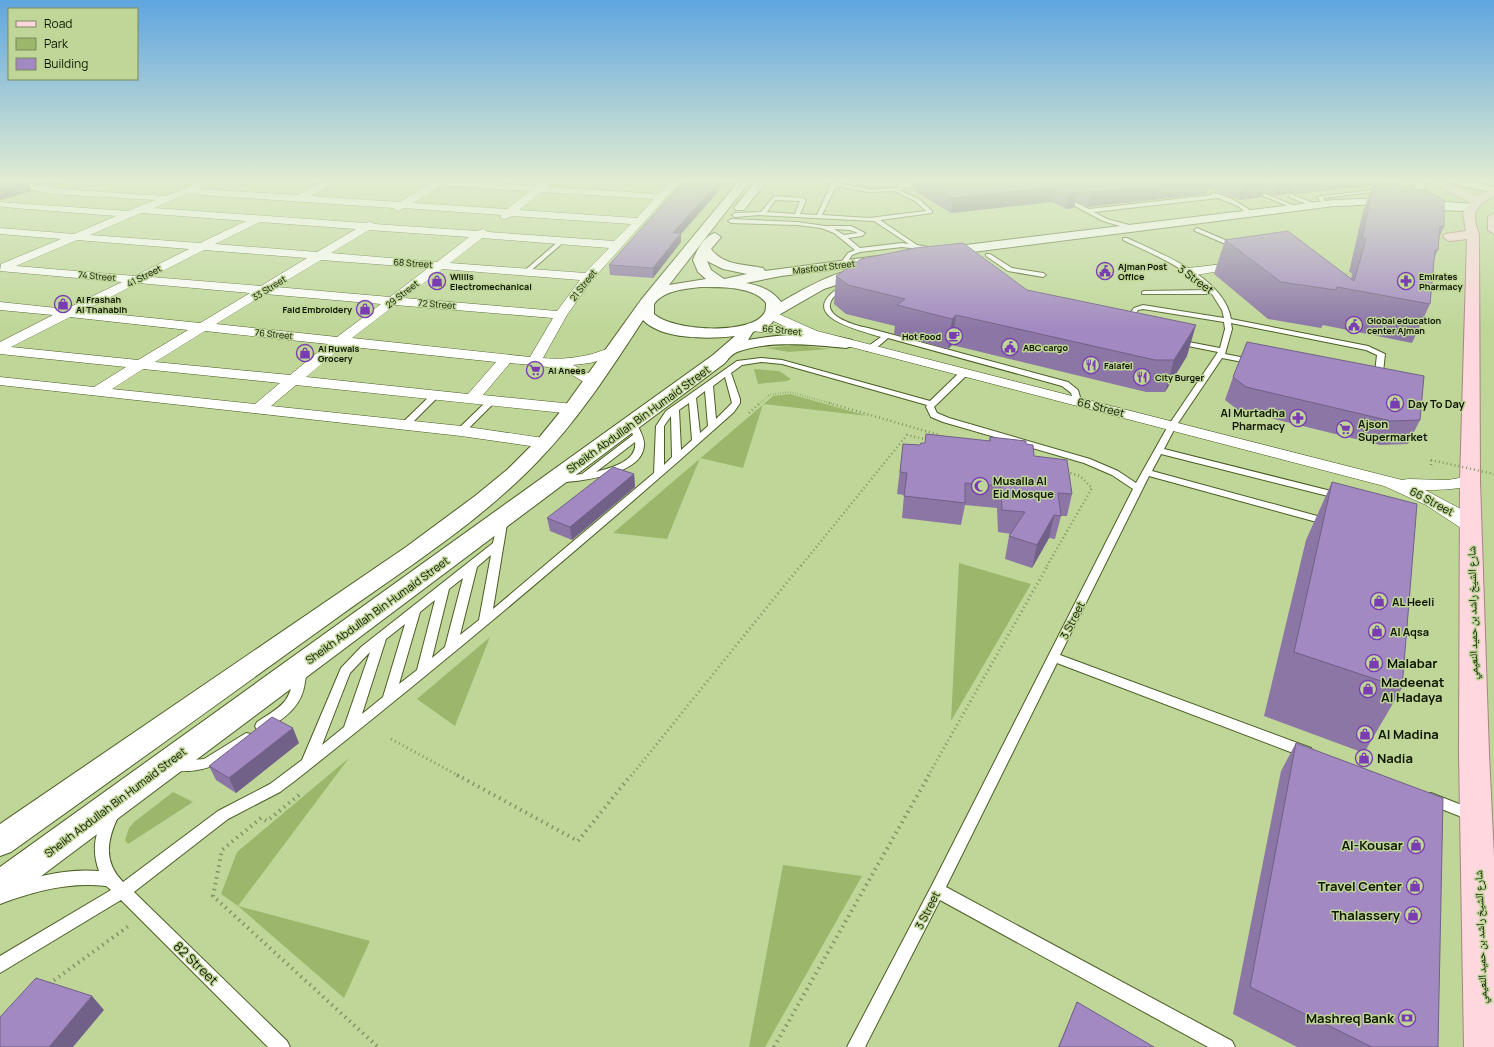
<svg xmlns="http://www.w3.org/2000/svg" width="1494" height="1047" viewBox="0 0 1494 1047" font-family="Manrope,'Noto Naskh Arabic',sans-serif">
  <rect width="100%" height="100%" fill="#bfd698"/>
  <path fill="#9cb76b" d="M797,345L829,349L789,352L766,348Z
    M754,369L779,371L791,379L787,381L758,384Z
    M790,394L868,416L763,404L743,468L700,458L667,539L613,533L773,396Z
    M959,563L1031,584L951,721Z
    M490,637L455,726L417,699Z
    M349,758L238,906L370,941L344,998L238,906L221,894L237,852Z
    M173,792L193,802L128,844L125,840L129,828L134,822Z
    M783,865L862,876L765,1047H749Z"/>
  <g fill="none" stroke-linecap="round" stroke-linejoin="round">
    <g stroke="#4b5e24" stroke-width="2">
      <path id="lane" d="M832,182L868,189H885L904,187V189L899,190L919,199L932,211V213L880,220L917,245L939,249L936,251L902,247L860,252L852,255L845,265L843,266L840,264L848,253L855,250L834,233L821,228L797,225L731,223L728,221L731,219L797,222L825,226H851L865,233L862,236L848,238L860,248L902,243L909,244L874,221L759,215L735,217L732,215L735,213L761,212L774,196L803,198L806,200L800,214L817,215ZM836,186L868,192L894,191L915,201L926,211L869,218L822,215ZM775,200L800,201L795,214L767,212ZM834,229L850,230L858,233L844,235Z
        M1229,182H1236L1300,208L1295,209Z
        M1401,182H1407L1396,189L1323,198L1328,204L1325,206L1317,197L1395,187Z
        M1211,193C1223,193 1245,205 1254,214L1249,215L1238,206L1218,198L1094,212L1107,219L1136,227L1137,228L1134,230L1103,221L1060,198L1065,197L1089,209L1212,195Z
        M1291,194L1318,205L1319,206L1314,207L1289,197Z
        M1197,228L1239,246L1240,247L1235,248L1195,231L1194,230Z
        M1123,238H1127C1161,254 1224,277 1231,319L1368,346L1385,354L1382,381L1378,383L1374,381L1377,355L1366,350L1231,323L1232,329L1225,354L1256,360L1257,362L1253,364L1222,358L1176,426L1164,449L1343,494L1345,496L1340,499L1161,454L1152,471L1332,520L1333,522L1328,525L1324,524L1149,476L1060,655L1311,748L1313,752L1311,756L1306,757L1301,756L1057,663L946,887L1232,1041L1235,1047H1208L940,900L865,1047H847L932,885L1133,489L1112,475L1084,463L943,422L931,417L926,407L927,405L782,364L761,362L742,365L731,373L740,399V403L734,412C593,538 446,661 296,780L280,792L228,819L134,892L287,1041L290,1047H268L121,900L0,973V956L111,890L106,886C68,882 35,891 0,904V890C31,877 65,868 99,871C91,849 95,833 106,813L111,811L116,813L118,817C107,840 103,862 123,882L218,811L270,784L302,760L341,668L361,647L493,543L499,516L503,515L508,518L493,609L654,473L656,426L666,411L737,361L761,358L782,360L930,401L961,371H967V375L935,406L934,407L937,413L949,418L1090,459L1118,471L1136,483L1168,426L1218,352L1178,344L1174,342L1178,340L1220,348L1225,329L1224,322L1143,309L1138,310L1128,325H1124L1122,324L1134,308L1143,305L1224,318L1222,310L1212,294H1142V292L1144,291L1208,290C1184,267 1153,254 1123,240ZM725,377L732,403L716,419L713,386ZM705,391L708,426L700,433L696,398ZM689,403L692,440L681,450L679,410ZM671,416L672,457L664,465V426ZM491,555L479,620L460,635L477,567ZM463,578L445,647L432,658L449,589ZM435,600L417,670L399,684L420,612ZM405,624L383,697L362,714L386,639ZM370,652L344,727L322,745L350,673Z
        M560,240L565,241L528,273H524V271Z
        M986,254H990L1012,268L1043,273L1046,275L1043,277L1008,271L986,256Z
        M843,285L848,286C843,291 834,294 831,301C823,317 857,326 868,328L1068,382L1078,390L1080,397L1075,402H1069L1068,400L1072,396L1071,393L1062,386L888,338L873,351H867V347L881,337C855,329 793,315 843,285Z
        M434,392H437L441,394L408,427H402V423Z
        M490,398H493L497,400L464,433H458L457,431L458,429Z
        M632,419L636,422C639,429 645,438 644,446C642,472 596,478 576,481C570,481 561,484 555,482L553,480L555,478L582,474L633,435L628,422ZM635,442C638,461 611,468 596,472Z
        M300,666L304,667C307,671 306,677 305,682C302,707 285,717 267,730L262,731L257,730L255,726L257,722C283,705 291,703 294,670L296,667Z
        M246,733L251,734L253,738L251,742C229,756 215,770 188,771C182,771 175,772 169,770L167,766L169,762L204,759Z
        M1431,793L1477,811L1479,815L1477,819L1472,821L1426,803L1424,799L1426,795Z"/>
    </g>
    <g stroke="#4b5e24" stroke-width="1">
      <path id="street" d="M14,182H24L59,189L166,196L198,183L203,186L199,189L297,195L323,182H336L311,196L400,202L431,183L430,182H480L537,186L542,182H553L548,187L659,194L670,182H680L592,280L567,315L543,358C558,360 573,358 588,355C598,353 609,346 619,349L621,352L619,355L590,363L573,365L598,378L600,381L598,384C587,387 579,378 570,374C551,365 529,365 510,363L483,395L573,404L579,406L581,409L579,412L573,414L296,385L271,406L461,426L550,439L552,443L550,447L544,448L461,436L0,385V377L94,387L126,367L0,354V342L53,315L0,310V302L66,309L122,282L0,271L1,264L61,239L0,234V228L74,234L116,216L3,207L0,206V202L128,211L155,200L52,194L18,187L0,191V185ZM441,185L530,191L507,209L413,203ZM541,192L654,199L637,218L519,210ZM187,194L393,208L398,211L404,208L501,215V218L505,219L512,216L631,224L614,241L488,232L483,229L477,231L375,224L370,222L365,223L154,208ZM141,213L246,221L200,243L90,235ZM260,222L356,229L317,252L215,244ZM369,230L469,237L437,262L331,253ZM482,238L609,248L585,273L450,263ZM77,240L189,249L135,276L16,266ZM204,250L307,258L261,286L151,277ZM321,260L428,268L390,297L276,287ZM442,269L580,280L557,311L404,298ZM138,283L250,293L200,323L83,311ZM265,294L381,304L337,337L216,324ZM395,305L553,318L530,357L352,338ZM70,317L188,330L138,360L11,347ZM205,331L328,344L290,375L155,362ZM343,346L496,362L468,394L306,377ZM143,369L280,383L255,404L112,389Z
        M859,182H990L985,185L931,188L864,185Z
        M1241,262L1247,265L1245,267L1189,276L1183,272L1189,268Z
        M772,311L817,331L1402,480L1408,479L1448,480L1470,476L1476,477L1479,481L1476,485C1459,489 1443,490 1425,490L1459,508L1481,526L1478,530L1471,532L1464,530L1426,505L1384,486L801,334L796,336L752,331L747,330L745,327L747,324L752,323L786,327L767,318L765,315L767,312Z"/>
    </g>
    <g stroke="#4b5e24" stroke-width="2">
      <path id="secondary" d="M738,182H749L669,285L706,279L698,272L693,260C697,250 704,236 715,233L721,237L711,249C724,266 744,264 763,268L765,271L885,255L890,256L892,259L890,262L885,263L781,276L746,283C761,286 772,290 781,302C798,292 844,265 863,270L865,273L863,276L824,289L777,316L771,324L753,332L748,340C781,334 819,332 852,340L854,343L852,346L846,348C813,345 768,340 737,352C732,354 728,359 725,363L12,898L0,902V867L713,355L735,336C709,339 662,340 643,320C611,369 579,419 538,461C479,523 403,570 334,620C227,697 119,775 11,852L0,856V824L406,547L475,496L508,469L538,439L565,406L641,300ZM707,261L723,269L747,274L724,279L711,270ZM701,287C720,287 754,286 766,303C766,306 766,310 765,312C753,336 672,331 654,314V304C664,290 685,289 701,287Z
        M755,182H766L744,210H736L734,208Z
        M1415,182H1425L1426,186L1422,192L1395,198L1473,204L1479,207C1471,217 1399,204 1384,204C1367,204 1351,206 1334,206L941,256L934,252L941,248L1334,200L1387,198V194L1414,188Z
        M1454,182H1474L1494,187V193L1455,184Z"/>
    </g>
    <g stroke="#aa8284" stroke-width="2">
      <path id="primary" d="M1429,182H1444L1477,196L1494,189V196C1474,206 1471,213 1479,234L1480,481L1489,754L1494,857V1047H1464L1459,754L1460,481L1467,239L1449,241L1443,237L1445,234L1466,231L1463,213L1470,202Z
        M1494,213V234L1488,230V217Z"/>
    </g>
    <path stroke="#829464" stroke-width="1.5" stroke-dasharray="0.5 1.5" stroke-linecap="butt" d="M1338,272L1355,275"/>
    <path stroke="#829464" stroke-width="2" stroke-dasharray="0.5 2" stroke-linecap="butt" d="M1429,288L1446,291
      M759,404L769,395L790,392L833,404"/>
    <path stroke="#829464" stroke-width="2.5" stroke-dasharray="1 3" stroke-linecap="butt" d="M829,403L939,435
      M749,413L760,403
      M1431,460V466L1433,467
      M801,566L907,435L928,440
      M1047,566L1092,488L1080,476L1067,472"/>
    <path stroke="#829464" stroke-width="3" stroke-dasharray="1 3.5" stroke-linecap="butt" d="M391,739L459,776
      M631,776L801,565
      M928,776L1048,565"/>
    <path stroke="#829464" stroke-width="4" stroke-dasharray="1.5 4.5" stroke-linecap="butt" d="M457,775L578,841L631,775
      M299,795L267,821L261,818L222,850L213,896L378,1047
      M49,984L130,925
      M774,1047L929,775"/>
    <use href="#lane" fill="#fff" fill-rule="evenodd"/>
    <use href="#street" fill="#fff" fill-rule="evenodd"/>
    <use href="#secondary" fill="#fff" fill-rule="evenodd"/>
    <use href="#primary" fill="#fed7df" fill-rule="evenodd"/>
    <path stroke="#829464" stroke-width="2.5" stroke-dasharray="1 3" stroke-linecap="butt" d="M1431,460L1494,474"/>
  </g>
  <path fill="#8b76a6" d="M32,182H66L52,186Z
    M683,182H724L717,191V193L681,234V242L653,278L610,275L609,265Z
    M912,182H1383L1444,227L1439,238L1438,250L1434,259L1430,304L1412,343L1323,325L1321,328L1268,319L1214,274L1225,240L1351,279L1352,273L1349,272L1363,211L1373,185L1294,194L1291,193L1274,196L1264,192L1262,197L1239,200L1208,188L1206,194L1087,207L1076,201L1074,208L1066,209L1052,202L951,213L911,189Z
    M836,276L1027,290L1187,356L1165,392H1146L952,345L948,349L894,334L895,326L846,314L834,304Z
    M1233,377L1420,420L1408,444L1380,445L1238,410L1225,400Z
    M990,437L1026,444L1034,456L1072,494L1067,516H1061L1055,539L1049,538L1032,568L1005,559L1009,536L1011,534L998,532L997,508L965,505L961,525L902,518L904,495L897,494L903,444L920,445L925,443L989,441Z
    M634,474L635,487L572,540L550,531L547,518Z
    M1332,482L1402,688L1364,753L1264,716L1306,540Z
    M299,743L236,793L216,780L209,766Z
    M1296,743L1438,1047H1297L1233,1014L1281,771Z
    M1077,1002L1154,1047H1058Z"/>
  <path fill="#716087" d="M23,182H28L32,191L0,200V188Z
    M51,182H66L52,186Z
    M717,182H724L717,191V193L681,234V242L653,278V268L673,233Z
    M1056,182H1067L1066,187L1060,190Z
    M1186,182H1210L1206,194L1087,207L1091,192Z
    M1279,182H1294L1291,193L1274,196Z
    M1298,182H1374L1373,185L1294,194Z
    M1267,183L1262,197L1239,200L1244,185Z
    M1054,187L1052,202L951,213L953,198Z
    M1077,193L1074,208L1066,209L1069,194Z
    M956,315L952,345L948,349L952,319Z
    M1196,325L1187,356L1165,392L1174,360Z
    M634,474L635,487L572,540L570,527Z
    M1054,515L1049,538L1032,568L1037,545Z
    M293,728L299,743L236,793L229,778Z
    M92,996L104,1010L73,1047H49Z"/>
  <path fill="#a289c1" stroke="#716087" d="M0,182H24L0,188Z
    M683,182H717L715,185H716L673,233H681L653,268L609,265Z
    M926,182H1058L1059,185L1077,193L1069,194L1054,187L953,198Z
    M1071,182H1186L1091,192Z
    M1236,182H1266L1267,183L1244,185Z
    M1374,182H1383L1428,191L1444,200V227L1440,226L1438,250H1435L1430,304L1337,287L1336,290L1281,282L1225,240L1288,231L1354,281L1366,239L1362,238Z
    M963,243L1027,290L1196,325L1174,360H1155L956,315L952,319L897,305L905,299L848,285L836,276L861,259L915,248Z
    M1247,342L1424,376L1420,420L1391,421L1246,387L1233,377Z
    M926,434L990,441V437L1026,441V444L1033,445L1034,456L1067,460L1072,494L1058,493L1061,516L1054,515L1037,545L1009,536L1025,512L1002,510L1001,486L965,483V503L904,496L907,473L900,472L903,444L920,445L921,443H925Z
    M613,467L634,474L570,527L547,518Z
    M1332,482L1417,504L1402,688L1294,652Z
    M272,717L293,728L229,778L209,766Z
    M1296,743L1443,798L1438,1047H1372L1250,987Z
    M36,978L92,996L49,1047H0V1017Z
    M1077,1002L1154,1047H1059Z"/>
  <linearGradient id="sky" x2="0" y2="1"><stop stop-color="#5fa5df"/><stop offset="0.55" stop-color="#e2edd1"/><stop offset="1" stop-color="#e2edd1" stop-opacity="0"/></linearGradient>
  <rect width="1494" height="329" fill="url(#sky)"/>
  <defs>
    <g id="civic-ring" transform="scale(0.9)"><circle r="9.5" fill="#bfd698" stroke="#7a3cb2" stroke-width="1.5"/><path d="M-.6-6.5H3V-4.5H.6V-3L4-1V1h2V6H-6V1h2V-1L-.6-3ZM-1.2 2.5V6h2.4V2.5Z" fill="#7a3cb2"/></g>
    <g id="shop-ring" transform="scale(0.9)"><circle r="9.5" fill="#bfd698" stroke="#7a3cb2" stroke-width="1.5"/><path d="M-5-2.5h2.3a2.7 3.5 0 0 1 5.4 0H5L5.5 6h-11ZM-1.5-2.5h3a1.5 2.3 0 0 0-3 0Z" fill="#7a3cb2"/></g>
    <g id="pharmacy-ring" transform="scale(0.9)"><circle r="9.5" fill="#bfd698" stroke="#7a3cb2" stroke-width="1.5"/><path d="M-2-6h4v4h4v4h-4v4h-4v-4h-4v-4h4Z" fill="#7a3cb2"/></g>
    <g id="cafe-ring" transform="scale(0.9)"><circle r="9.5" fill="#bfd698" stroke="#7a3cb2" stroke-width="1.5"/><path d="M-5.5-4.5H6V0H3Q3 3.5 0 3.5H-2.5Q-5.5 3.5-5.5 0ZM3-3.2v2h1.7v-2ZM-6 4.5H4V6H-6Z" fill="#7a3cb2"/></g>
    <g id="restaurant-ring" transform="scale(0.9)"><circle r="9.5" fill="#bfd698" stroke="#7a3cb2" stroke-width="1.5"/><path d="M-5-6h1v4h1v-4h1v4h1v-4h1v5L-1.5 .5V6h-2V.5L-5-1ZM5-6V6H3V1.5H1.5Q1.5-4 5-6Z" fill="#7a3cb2"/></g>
    <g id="supermarket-ring" transform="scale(0.9)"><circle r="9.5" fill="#bfd698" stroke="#7a3cb2" stroke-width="1.5"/><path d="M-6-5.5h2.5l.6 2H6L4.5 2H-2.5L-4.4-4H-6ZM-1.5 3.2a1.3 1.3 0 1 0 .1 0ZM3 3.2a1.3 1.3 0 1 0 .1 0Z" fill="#7a3cb2"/></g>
    <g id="mosque-ring" transform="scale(0.9)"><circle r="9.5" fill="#bfd698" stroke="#7a3cb2" stroke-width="1.5"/><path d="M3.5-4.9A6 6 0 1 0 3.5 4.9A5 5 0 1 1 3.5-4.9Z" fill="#7a3cb2"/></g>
    <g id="bank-ring" transform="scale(0.9)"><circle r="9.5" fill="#bfd698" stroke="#7a3cb2" stroke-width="1.5"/><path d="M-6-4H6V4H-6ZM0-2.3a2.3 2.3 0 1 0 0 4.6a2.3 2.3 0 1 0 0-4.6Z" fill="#7a3cb2"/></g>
  </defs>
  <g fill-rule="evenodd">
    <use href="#civic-ring" x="1105" y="271"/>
    <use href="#shop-ring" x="437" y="281"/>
    <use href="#pharmacy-ring" x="1406" y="281"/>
    <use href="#shop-ring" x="63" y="304"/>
    <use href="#shop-ring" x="365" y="309"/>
    <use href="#civic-ring" x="1354" y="325"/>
    <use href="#cafe-ring" x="954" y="336"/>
    <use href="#civic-ring" x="1010" y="347"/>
    <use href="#shop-ring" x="305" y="353"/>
    <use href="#restaurant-ring" x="1091" y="365"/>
    <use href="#supermarket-ring" x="535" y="370"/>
    <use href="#restaurant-ring" x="1142" y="377"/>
    <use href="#shop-ring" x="1395" y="403"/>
    <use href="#pharmacy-ring" x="1298" y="418"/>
    <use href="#supermarket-ring" x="1345" y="429"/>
    <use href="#mosque-ring" x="980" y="486"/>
    <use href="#shop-ring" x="1379" y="601"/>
    <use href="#shop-ring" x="1377" y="631"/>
    <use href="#shop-ring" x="1374" y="663"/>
    <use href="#shop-ring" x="1368" y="689"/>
    <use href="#shop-ring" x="1365" y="734"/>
    <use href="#shop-ring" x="1364" y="758"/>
    <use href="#shop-ring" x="1416" y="845"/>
    <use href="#shop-ring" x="1415" y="886"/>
    <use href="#shop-ring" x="1413" y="915"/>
    <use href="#bank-ring" x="1407" y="1018"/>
  </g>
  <g text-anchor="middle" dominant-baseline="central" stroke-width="3" stroke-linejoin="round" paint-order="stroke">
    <g font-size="9" fill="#0e1601" stroke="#bfd698">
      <text transform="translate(413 263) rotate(4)">68 Street</text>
      <text transform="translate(824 267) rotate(-7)">Masfoot Street</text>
      <text transform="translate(97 276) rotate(5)">74 Street</text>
      <text transform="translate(144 276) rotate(-27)">41 Street</text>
      <text transform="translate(583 285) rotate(-52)">21 Street</text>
      <text transform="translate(269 288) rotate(-32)">33 Street</text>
      <text transform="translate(402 294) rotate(-38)">29 Street</text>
      <text transform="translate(437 304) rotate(5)">72 Street</text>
      <text transform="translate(782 330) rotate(6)">66 Street</text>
      <text transform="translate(274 334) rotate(6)">76 Street</text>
    </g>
    <g font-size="9" font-weight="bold" fill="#0e1601" stroke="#bfd698" text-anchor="start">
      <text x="1118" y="266">Ajman Post<tspan x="1118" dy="10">Office</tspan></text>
      <text x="450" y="276">Willis<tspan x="450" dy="10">Electromechanical</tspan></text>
      <text x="1419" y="276">Emirates<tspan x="1419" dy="10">Pharmacy</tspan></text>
      <text x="76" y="299">Al Frashah<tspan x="76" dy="10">Al Thahabih</tspan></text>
      <text x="352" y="309" text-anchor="end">Faid Embroidery</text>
      <text x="1367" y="320">Global education<tspan x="1367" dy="10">center Ajman</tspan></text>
      <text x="941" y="336" text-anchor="end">Hot Food</text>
      <text x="1023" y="347">ABC cargo</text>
      <text x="318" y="348">Al Ruwais<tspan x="318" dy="10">Grocery</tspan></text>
      <text x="1104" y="365">Falafel</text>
      <text x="548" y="370">Al Anees</text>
      <text x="1155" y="377">City Burger</text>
    </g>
    <g font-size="11" fill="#0e1601" stroke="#bfd698">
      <text transform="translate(1196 279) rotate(36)">3 Street</text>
      <text transform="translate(1101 407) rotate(14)">66 Street</text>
      <text transform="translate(638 419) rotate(-36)">Sheikh Abdullah Bin Humaid Street</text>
      <text transform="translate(1432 501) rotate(28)">66 Street</text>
      <text transform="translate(377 610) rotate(-36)">Sheikh Abdullah Bin Humaid Street</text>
      <text transform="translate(1472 613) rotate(-91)">شارع الشيخ راشد بن حميد النعيمي</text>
      <text transform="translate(1072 620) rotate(-63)">3 Street</text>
      <text transform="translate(115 802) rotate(-37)">Sheikh Abdullah Bin Humaid Street</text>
      <text transform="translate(927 910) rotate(-63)">3 Street</text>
      <text transform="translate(1480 937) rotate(-92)">شارع الشيخ راشد بن حميد النعيمي</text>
    </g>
    <g font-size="11" font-weight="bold" fill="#0e1601" stroke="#bfd698" text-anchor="start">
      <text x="1408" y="403">Day To Day</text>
      <text x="1285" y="412" text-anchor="end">Al Murtadha<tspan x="1285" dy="13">Pharmacy</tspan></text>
      <text x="1358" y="423">Ajson<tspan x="1358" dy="13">Supermarket</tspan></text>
      <text x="993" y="480">Musalla Al<tspan x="993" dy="13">Eid Mosque</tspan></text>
      <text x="1392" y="601">AL Heeli</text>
      <text x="1390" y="631">Al Aqsa</text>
    </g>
    <g font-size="13" font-weight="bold" fill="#0e1601" stroke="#bfd698" text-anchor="start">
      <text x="1387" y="663">Malabar</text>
      <text x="1381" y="682">Madeenat<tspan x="1381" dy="15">Al Hadaya</tspan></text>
      <text x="1378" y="734">Al Madina</text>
      <text x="1377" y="758">Nadia</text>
      <text x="1403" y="845" text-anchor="end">Al-Kousar</text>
      <text x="1402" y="886" text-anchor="end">Travel Center</text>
      <text x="1400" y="915" text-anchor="end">Thalassery</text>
      <text x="1394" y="1018" text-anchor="end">Mashreq Bank</text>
    </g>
    <g font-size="13" fill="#0e1601" stroke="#bfd698">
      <text transform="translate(196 963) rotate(44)">82 Street</text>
    </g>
  </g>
  <rect x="8" y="8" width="130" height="72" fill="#bfd698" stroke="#78895c"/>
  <rect x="16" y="21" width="20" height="6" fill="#fed7df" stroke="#78895c"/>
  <text x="44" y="28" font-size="12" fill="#0e1601">Road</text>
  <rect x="16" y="38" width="20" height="12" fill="#9cb76b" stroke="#78895c"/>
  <text x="44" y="48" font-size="12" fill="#0e1601">Park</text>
  <rect x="16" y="58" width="20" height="12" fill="#a289c1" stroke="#78895c"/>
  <text x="44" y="68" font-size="12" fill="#0e1601">Building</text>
</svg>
